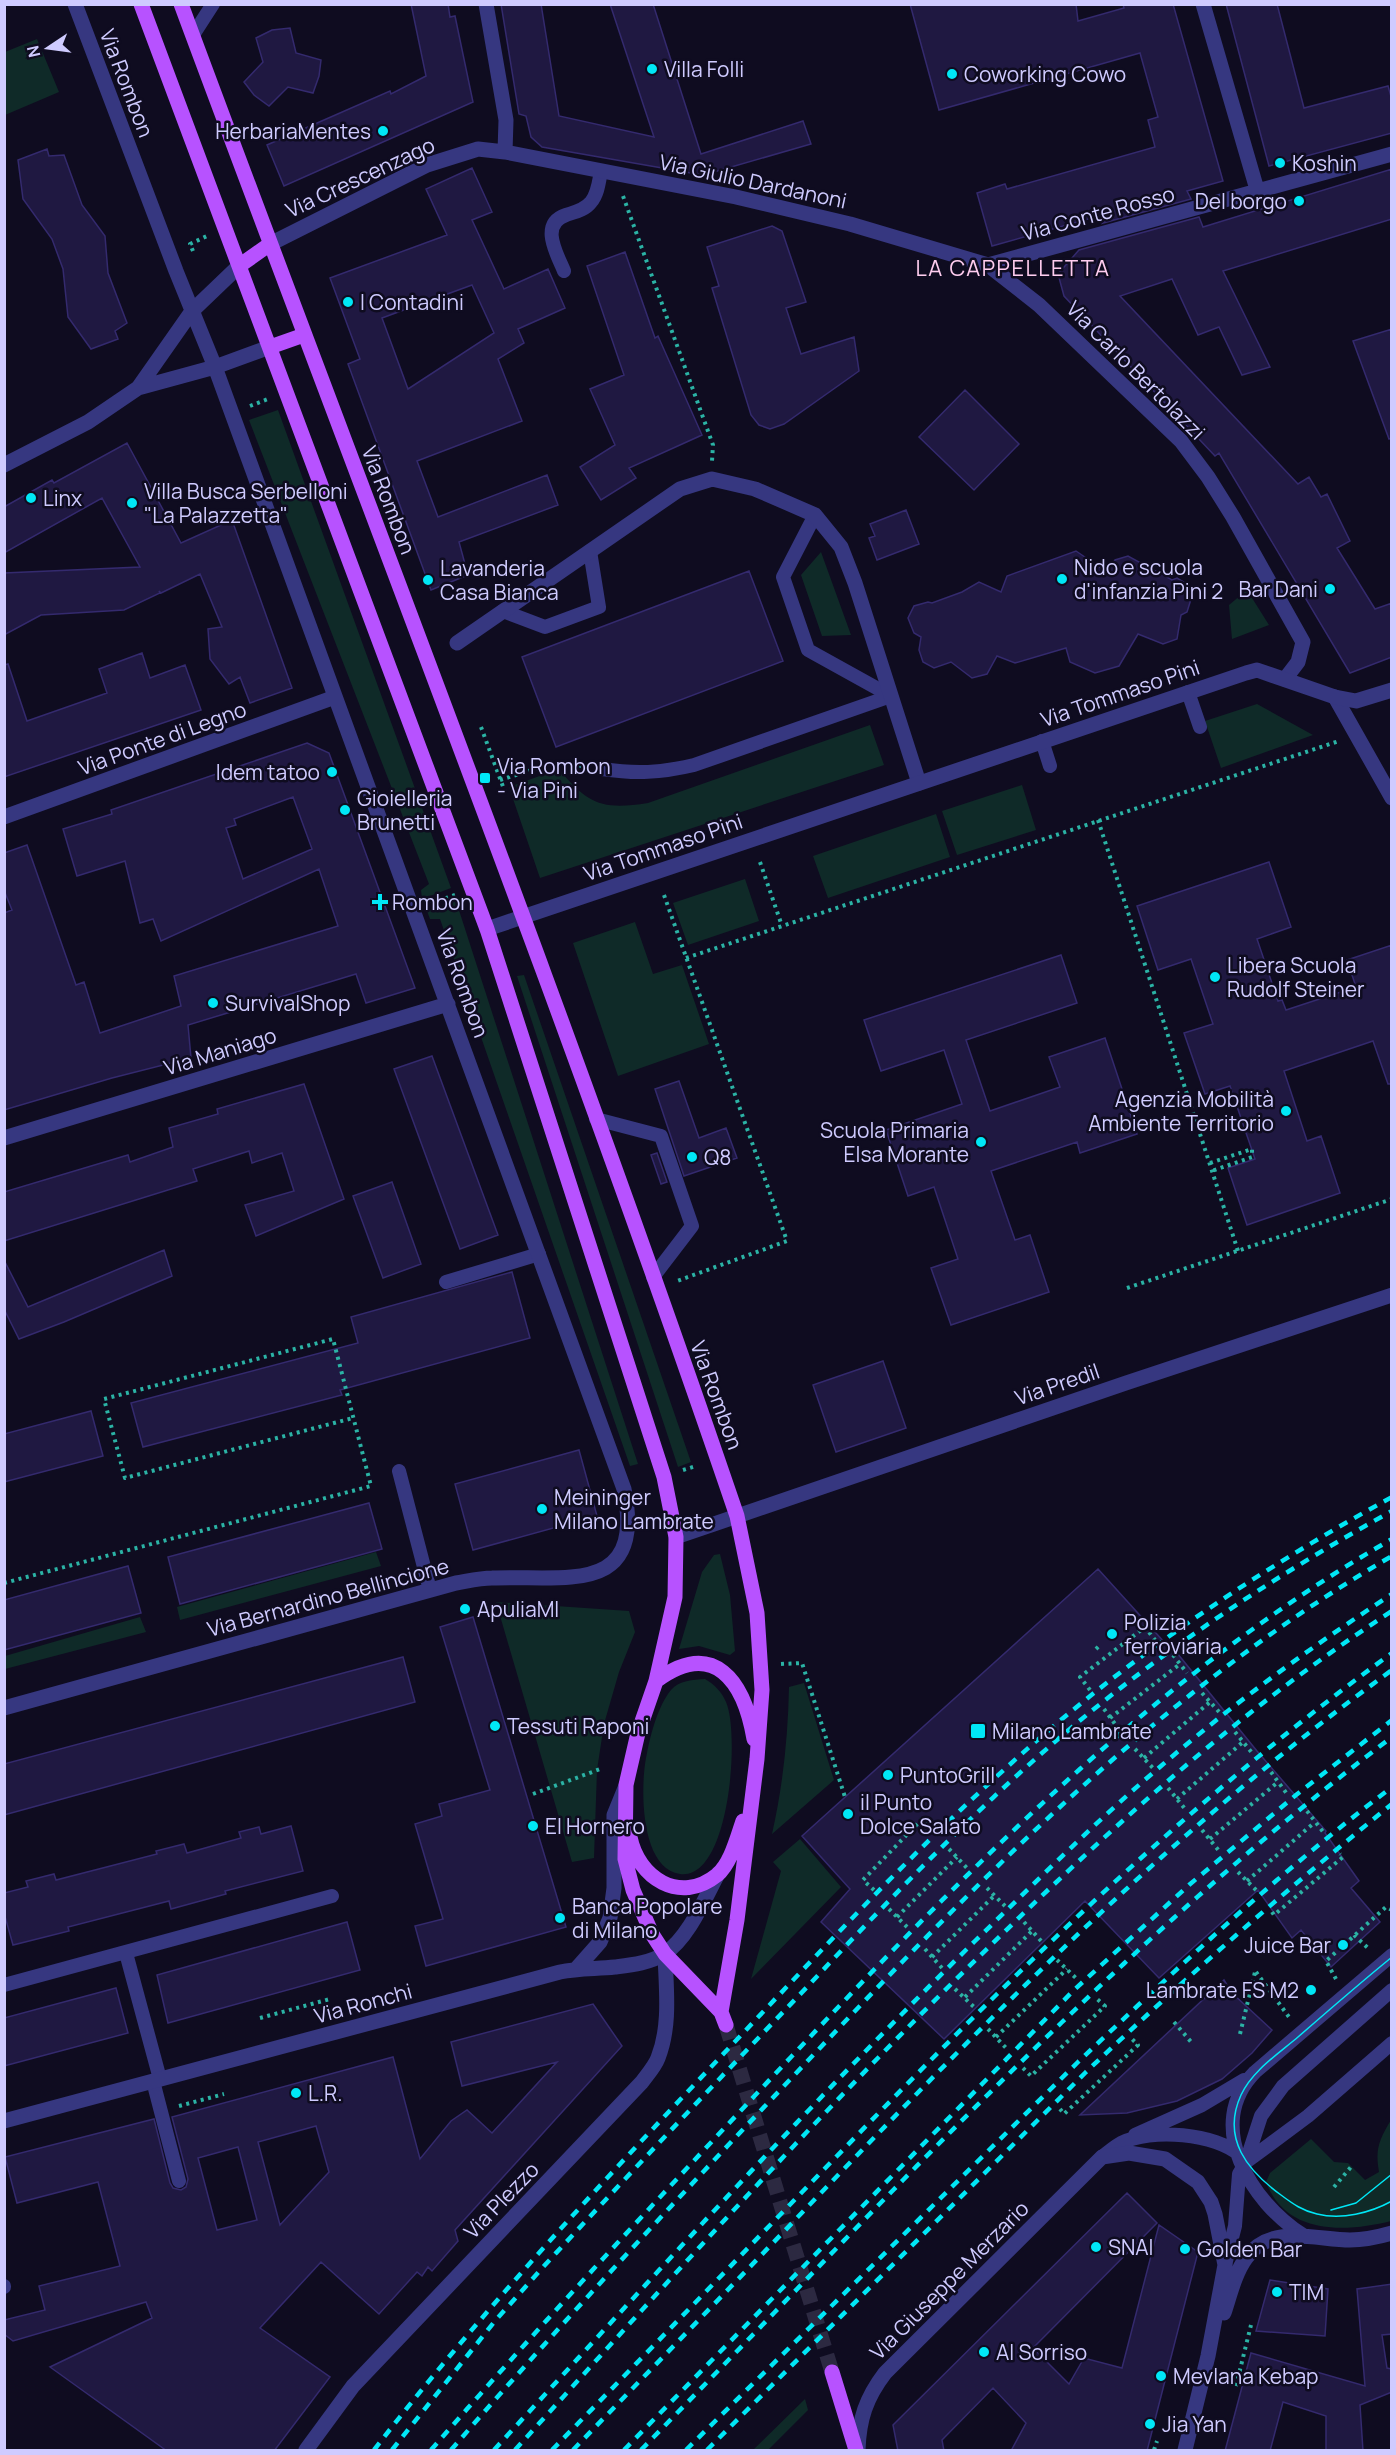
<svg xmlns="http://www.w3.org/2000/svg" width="1396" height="2455" viewBox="0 0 1396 2455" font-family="Manrope,sans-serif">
  <rect width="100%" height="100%" fill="#0f0c20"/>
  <path fill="#0f2a28" d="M37,39L59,92L5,115V52Z
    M278,410L451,888L422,899L421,890L429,884L249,420Z
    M821,552L851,635L822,636L801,575Z
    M1247,590L1269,625L1232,639L1229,605Z
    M1257,704L1313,735L1221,768L1205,721Z
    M870,725L884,765L540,878L509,787L559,769C588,805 603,810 648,803Z
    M1022,785L1036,830L957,855L942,811Z
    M936,814L950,857L828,898L813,856Z
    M745,879L759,921L688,945L673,903Z
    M456,901L638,1464L630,1466L440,919H430L427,911Z
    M635,922L653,974L682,965L709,1044L618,1076L573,943Z
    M524,975L691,1462L678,1467L517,976Z
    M376,1552L381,1566L180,1620L177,1607Z
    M720,1554L730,1595L735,1651L730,1655L699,1646L679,1649L702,1572L714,1555Z
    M496,1602L629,1611L635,1632L619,1672L604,1724L597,1770L594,1858L572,1862Z
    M140,1617L146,1632L5,1669V1656Z
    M705,1679C715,1685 721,1691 726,1702C740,1733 730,1881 680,1874C639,1868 640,1783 647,1753C651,1733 658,1706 671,1690C679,1680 693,1680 705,1679Z
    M804,1683L834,1780L772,1834C783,1785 788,1737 789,1687Z
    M800,1839L841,1887L751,1979L781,1871L773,1862Z
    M1391,2120V2221C1347,2232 1286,2236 1266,2182L1270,2173L1311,2139L1334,2162L1348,2163L1365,2180L1379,2172C1375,2149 1379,2140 1391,2120Z
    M805,2399L808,2410L768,2450H753Z"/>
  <path fill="#1f1841" stroke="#342a6e" stroke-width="1.5" fill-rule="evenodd" d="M411,4H448L450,17L455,16L473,102L284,186L267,145L390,91L391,94L426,76Z
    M501,4H541L559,116L654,137L610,4H653L701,154L803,121L811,144L707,174L708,176L542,147L531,137L526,116L519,114Z
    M910,4H1076L1078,21L1124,8L1123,4H1173L1223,181L1187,191L1191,199L1103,223L1113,212L992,246L977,193L1005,184L1007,189L1155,147L1148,120L1158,117L1140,53L939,110Z
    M1226,4H1277L1304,108L1388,86L1392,100V133L1269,166Z
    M290,28L296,53L321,60L319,76L313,93L288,87L269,106L254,95L244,82L263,62L256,38L272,30Z
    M47,149L49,156L64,155L82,205L105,236L108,273L127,323L115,331L118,339L91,349L68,317L63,269L52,239L23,199L18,160Z
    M472,168L492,212L472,220L504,289L548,269L565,308L518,329L524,343L498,359L522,421L417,461L438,517L547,475L558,505L459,542L468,575L431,590L348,364L360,359L330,278L447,235L426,189ZM472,285L494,333L408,389L382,318Z
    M1392,169V219L1223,271L1270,367L1242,375L1219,327L1198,335L1172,279L1120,296L1298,484L1309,477L1321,497L1327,494L1350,541L1337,548L1375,609L1392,603V657L1350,673L1219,453L1215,456L1064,296L1058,274L1079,250L1199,217L1203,227Z
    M772,226L782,231L806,302L786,308L801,354L854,337L859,371L784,424L770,429L759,425L751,415L712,288L719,286L707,247Z
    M625,252L655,338L658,336L702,435L629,468L636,478L601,500L580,467L615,445L590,389L624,375L587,266Z
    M1392,329V438L1389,439L1353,341Z
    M965,390L1019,444L974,490L919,437Z
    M127,443L181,543L232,520L292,688L250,703L240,677L229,684L210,659L208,629L222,627L200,574L161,593L159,591L160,593L124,610L41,615L4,635V573L140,567L102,498L4,553V507L52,480L54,483Z
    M906,510L919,544L877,560L869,538L875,536L870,524Z
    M1076,551L1107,572L1115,560L1128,556L1172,580L1177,578L1187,584L1192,596L1187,612L1181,615L1177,639L1163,644L1138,634L1119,666L1095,673L1070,662L1066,648L1015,663L997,656L987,674L972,678L951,662L934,668L923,662L919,650L921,637L914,633L908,618L914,606L928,602L932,603L962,592L979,582L1001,592L1007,576Z
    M749,571L783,661L556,747L522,657Z
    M142,653L150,678L185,665L201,710L4,777V665L8,664L27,721L107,693L99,669Z
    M307,743L329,753L415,988L366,1003L356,974L188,1025L191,1058L112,1078L4,1110V913L12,910L4,890V853L27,845L76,985L84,982L100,1033L181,1006L174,976L338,926L319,869L161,941L153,919L140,923L125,861L77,876L63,829L112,814L111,810ZM293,797L312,849L243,879L226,828L236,825L234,819Z
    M1269,862L1291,927L1257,939L1278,1001L1282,1000L1286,1010L1356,987L1347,960L1392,945V1084H1388L1373,1041L1284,1071L1307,1141L1321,1136L1340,1193L1247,1225L1228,1168L1255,1159L1230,1086L1205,1094L1184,1033L1213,1024L1191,959L1158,970L1137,906Z
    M1061,955L1077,1003L966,1040L990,1111L1060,1087L1049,1057L1105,1038L1137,1134L1080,1153L1077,1142L991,1171L1015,1240L1030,1235L1049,1292L951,1325L931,1268L958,1259L934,1187L908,1196L886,1130L962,1104L944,1050L881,1071L864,1020Z
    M432,1056L498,1235L460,1249L394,1069Z
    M679,1081L699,1138L726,1128L737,1158L684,1176L655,1089Z
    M304,1084L344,1199L256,1236L245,1205L294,1191L282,1153L252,1163L249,1151L193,1169L197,1181L4,1241V1192L128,1155L130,1162L173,1147L169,1128L218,1114L217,1109Z
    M657,1153L667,1182L661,1184L651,1155Z
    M392,1182L421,1264L383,1278L353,1196Z
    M164,1250L172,1276L64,1322L19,1339L4,1309V1260L28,1307Z
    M512,1272L530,1338L340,1390L342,1395L143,1447L131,1403L358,1343L351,1317Z
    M883,1361L906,1428L836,1452L813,1385Z
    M91,1411L103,1456L4,1482V1434Z
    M579,1450L597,1516L473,1550L455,1484Z
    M369,1503L382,1549L180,1604L168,1557Z
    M128,1566L141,1613L4,1650V1600Z
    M1098,1569L1175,1654L1177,1653L1257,1751L1326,1831L1325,1833L1359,1881L1351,1888L1380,1922L1331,1967L1301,1930L1292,1938L1258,1890L1159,1978L1085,1901L944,2039L821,1922L850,1889L802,1836Z
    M473,1617L566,1927L426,1966L415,1926L443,1919L415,1824L442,1816L439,1804L490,1790L440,1627Z
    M403,1657L415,1702L4,1815V1764Z
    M291,1826L303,1871L225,1891L226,1894L171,1909L169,1901L68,1927L69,1931L13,1945L4,1913V1893L28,1887L26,1881L54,1874L56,1880L157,1854L156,1851L184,1844L187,1853L241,1838L239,1832L259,1827L261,1834Z
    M347,1922L360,1970L168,2023L157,1975Z
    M1224,1980L1232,1993L1272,2030L1252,2053L1222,2079L1177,2101L1127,2113L1080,2115Z
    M116,1988L128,2033L4,2066V2018Z
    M593,2004L622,2046L455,2230L458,2241L432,2271L428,2267L422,2276L417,2272L379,2314L321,2262L260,2328L330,2377L274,2451H167L50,2367L152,2318L146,2302L13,2341L4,2334V2320L45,2310L39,2286L120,2266L98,2182L17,2203L5,2157L154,2119L170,2183L173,2188L181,2190L186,2187L188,2179L172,2117L393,2057L420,2159L451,2121L467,2110L492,2133L557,2062L462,2086L451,2042ZM316,2126L329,2172L280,2225L258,2142ZM238,2147L257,2220L217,2230L198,2158Z
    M1127,2193L1157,2223L1033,2348L1069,2384L1084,2358L1122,2368L1159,2225L1198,2252L1147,2451H1011L1026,2423L993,2388L942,2440L944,2451H898L893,2425Z
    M1270,2280L1328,2289L1325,2336L1256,2331Z
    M1392,2284V2334L1382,2335L1387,2368L1392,2369V2392L1360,2405L1363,2451H1326V2416L1283,2402L1270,2451H1225L1251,2353L1365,2386L1357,2289Z"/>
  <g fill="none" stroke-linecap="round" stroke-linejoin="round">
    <path stroke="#2c2941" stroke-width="15" stroke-dasharray="15 8" stroke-linecap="butt" d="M726,2025L832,2372"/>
    <path stroke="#2bb3a5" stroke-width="4" stroke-dasharray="3 4.5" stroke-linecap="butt" d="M623,196L713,445L712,461
      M193,251L190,244L207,236
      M250,406L268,399
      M481,727L505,792
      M500,780L557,762L583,766
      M1098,820L1238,1251
      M760,862L782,926
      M664,895L787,1241L677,1281
      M431,903L455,895
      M686,958L1339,741
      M1210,1163L1252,1149V1157L1212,1171
      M1127,1288L1392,1199
      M683,1470L696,1466
      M4,1583L371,1486L333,1339L104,1399L125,1478L353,1418
      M1096,1649L1099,1646
      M1173,1655L1187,1673
      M781,1664L802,1663L845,1797
      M1090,1690L1080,1677L1145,1627L1155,1640
      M1202,1693L1220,1713
      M1104,1709L1118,1728
      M1110,1718L1180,1664
      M1235,1732L1253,1754
      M1135,1749L1153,1768
      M1144,1758L1210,1702
      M1271,1772L1287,1794
      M1168,1788L1186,1810
      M533,1794L603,1768
      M1177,1799L1243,1742
      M1307,1811L1324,1833
      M1202,1830L1220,1852
      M1210,1839L1278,1782
      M949,1849L967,1868
      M1238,1872L1257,1891
      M1247,1881L1315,1822
      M987,1888L1005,1906
      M874,1890L863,1880L922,1819L933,1830
      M889,1909L908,1928
      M1272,1912L1274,1915L1343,1857L1340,1854
      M897,1917L957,1857
      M1024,1922L1042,1942
      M1354,1935L1369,1949
      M925,1949L942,1968
      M932,1957L995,1895
      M1057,1960L1078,1980
      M1256,1972L1289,2017
      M1336,1979L1326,1961L1386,1907L1392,1910
      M955,1989L975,2008
      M965,1997L1032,1931
      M260,2018L330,1999
      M1174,2022L1192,2043
      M988,2029L1007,2049
      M1240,2034L1255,1972
      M996,2037L1067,1969
      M1023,2068L1031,2076L1105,2006L1096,1998
      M179,2106L224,2094
      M1060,2109L1064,2114L1138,2045L1132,2039
      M1334,2187L1351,2167
      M1236,2386L1251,2325
      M1154,2450L1157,2441"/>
    <path stroke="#363780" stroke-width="14" d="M193,35L213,4
      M564,271C557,254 539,224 566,215C575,212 585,210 591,202C598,194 599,181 601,171
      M815,515L783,577L808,650L891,696
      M503,611L545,627L599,607L590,551
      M1188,692L1200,727
      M1042,741L1050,766
      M602,769C636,774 660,773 694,765L891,696
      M596,1119L661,1136L692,1226L653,1277
      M446,1282L539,1254
      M399,1471L430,1590
      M126,1953L160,2079
      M4,1985L332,1896
      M153,2081L179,2181
      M1135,2135L1202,2105L1244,2080
      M1102,2157C1108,2152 1114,2147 1121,2143C1151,2128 1216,2133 1241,2156
      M1246,2162L1308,2116L1392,2043
      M1303,2235C1251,2202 1203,2125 1255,2072L1392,1955
      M1225,2265L1235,2226L1239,2174L1246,2162L1261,2116L1283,2086L1392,1990
      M4,2286V2287"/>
    <path stroke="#363780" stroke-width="15" d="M486,4L506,120L505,152
      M1203,4L1258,193
      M270,244L427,165L478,149L505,152L736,197L850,224L988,265L1039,305L1181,441L1208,477L1233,517L1303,642L1298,662L1285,679
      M988,265L1392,154
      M138,388L215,367L270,347
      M4,465L88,422L138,388L192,311L239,266
      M457,643L680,489L712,479L755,489L815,515L841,547L855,583L919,783
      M1335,697L1392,798
      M4,817L335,697
      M4,1138L448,1004
      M676,1537L1126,1383L1392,1295
      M4,1708L456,1583C468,1581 480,1578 492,1578C565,1575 646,1597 624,1489L215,367L176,271L75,4
      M1224,2313C1230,2295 1235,2273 1246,2258C1271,2223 1316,2240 1350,2240C1365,2240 1378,2237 1392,2233
      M306,2450L353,2386L642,2082C648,2074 655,2066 658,2058C671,2025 666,1988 665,1954
      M858,2450C859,2419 866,2398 885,2373L1102,2157L1129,2153L1165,2159L1198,2182L1211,2202L1215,2214L1225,2265L1208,2356L1185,2450"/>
    <path stroke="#363780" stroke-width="15" d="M487,929L1246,673L1257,670L1335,697L1356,701L1392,690
      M577,1968L600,1942L610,1918L614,1888V1815L625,1788
      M4,2121L560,1972C578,1968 596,1969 615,1967C631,1965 650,1963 664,1954C688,1939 705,1898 718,1874"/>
    <path stroke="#b752ff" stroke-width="15" d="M141,4L487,929L664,1477L676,1537L675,1597L656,1681L638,1733L626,1785L625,1859L633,1890L652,1934L665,1954L721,2012L726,2025
      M181,4C368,508 564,1008 737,1516L757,1613L762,1690L757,1759L737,1920L721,2012
      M239,266L270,244
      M270,347L304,335
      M656,1681C714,1638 744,1681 754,1739
      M630,1837C638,1878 680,1905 717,1875C731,1863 737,1838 743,1821
      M832,2372L856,2450"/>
    <path stroke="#00e7f6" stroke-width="1.5" d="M1392,1957C1360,1983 1329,2010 1298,2037C1278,2054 1252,2071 1241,2095C1221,2139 1248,2171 1281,2195C1293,2204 1303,2211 1317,2214C1342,2220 1370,2213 1392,2201
      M1331,2210L1356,2203L1392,2174"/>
    <path stroke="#00e7f6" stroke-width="4.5" stroke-dasharray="9 8" stroke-linecap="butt" d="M374,2450C483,2309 605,2179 728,2049C819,1953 908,1856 1006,1768C1122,1662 1253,1573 1392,1497
      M392,2450L495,2321L544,2266C631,2172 719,2079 807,1987C903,1885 999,1784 1109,1697C1198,1627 1292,1566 1392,1511
      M431,2450C548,2316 670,2186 792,2056C973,1864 1160,1672 1392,1539
      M451,2450C570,2313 693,2182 818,2050C992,1866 1171,1684 1392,1556
      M494,2450C652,2278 808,2105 975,1941C1036,1882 1096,1821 1161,1766C1234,1703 1311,1647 1392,1594
      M515,2450C671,2278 826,2105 993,1943C1118,1821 1244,1707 1392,1611
      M552,2450C647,2353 741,2255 836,2157C1010,1977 1188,1801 1392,1653
      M573,2450C662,2358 752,2265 841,2172C1014,1992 1189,1817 1392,1670
      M624,2450L1074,1990L1189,1885L1296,1795L1392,1720
      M641,2450C882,2204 1115,1946 1392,1737
      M686,2450L1078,2062C1178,1967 1281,1871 1392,1787
      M707,2450L1086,2072C1185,1978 1286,1890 1392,1804"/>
  </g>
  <g fill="#00e7f6" stroke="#0f0c20" stroke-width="2">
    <circle cx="652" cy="69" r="6"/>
    <circle cx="952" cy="74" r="6"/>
    <circle cx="383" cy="131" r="6"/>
    <circle cx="1280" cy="163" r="6"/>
    <circle cx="1299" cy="201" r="6"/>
    <circle cx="348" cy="302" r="6"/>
    <circle cx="31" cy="498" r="6"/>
    <circle cx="132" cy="503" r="6"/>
    <circle cx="1062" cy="579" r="6"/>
    <circle cx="428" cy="580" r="6"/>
    <circle cx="1330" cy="589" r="6"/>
    <circle cx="332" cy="772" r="6"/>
    <rect x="479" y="772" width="12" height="12" rx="3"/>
    <circle cx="345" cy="810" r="6"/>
    <path d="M377 893h6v6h6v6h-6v6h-6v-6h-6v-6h6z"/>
    <circle cx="1215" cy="977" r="6"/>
    <circle cx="213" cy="1003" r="6"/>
    <circle cx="1286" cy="1111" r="6"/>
    <circle cx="981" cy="1142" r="6"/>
    <circle cx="692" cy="1157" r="6"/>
    <circle cx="542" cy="1509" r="6"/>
    <circle cx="465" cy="1609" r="6"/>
    <circle cx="1112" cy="1634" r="6"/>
    <circle cx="495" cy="1726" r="6"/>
    <rect x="970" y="1723" width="16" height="16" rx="3"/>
    <circle cx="888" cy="1775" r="6"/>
    <circle cx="848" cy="1814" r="6"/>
    <circle cx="533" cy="1826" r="6"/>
    <circle cx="560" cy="1918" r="6"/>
    <circle cx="1343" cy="1945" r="6"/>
    <circle cx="1311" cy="1990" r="6"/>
    <circle cx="296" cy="2093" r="6"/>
    <circle cx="1096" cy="2247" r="6"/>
    <circle cx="1185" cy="2249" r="6"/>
    <circle cx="1277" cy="2292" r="6"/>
    <circle cx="984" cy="2352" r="6"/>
    <circle cx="1161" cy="2376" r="6"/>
    <circle cx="1150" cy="2424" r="6"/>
  </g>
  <g text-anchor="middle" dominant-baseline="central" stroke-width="5" stroke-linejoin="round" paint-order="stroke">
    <g font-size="21" fill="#cfcbff" stroke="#0f0c20" text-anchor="start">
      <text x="664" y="69">Villa Folli</text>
      <text x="964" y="74">Coworking Cowo</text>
      <text x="371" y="131" text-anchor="end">HerbariaMentes</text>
      <text x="1292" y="163">Koshin</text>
      <text x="1287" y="201" text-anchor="end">Del borgo</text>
      <text x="360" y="302">I Contadini</text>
      <text x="144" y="491">Villa Busca Serbelloni<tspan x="144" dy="24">"La Palazzetta"</tspan></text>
      <text x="43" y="498">Linx</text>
      <text x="1074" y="567">Nido e scuola<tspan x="1074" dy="24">d'infanzia Pini 2</tspan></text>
      <text x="440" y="568">Lavanderia<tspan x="440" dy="24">Casa Bianca</tspan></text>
      <text x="1318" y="589" text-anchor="end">Bar Dani</text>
      <text x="497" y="766">Via Rombon<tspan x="497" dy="24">- Via Pini</tspan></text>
      <text x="320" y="772" text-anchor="end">Idem tatoo</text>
      <text x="357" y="798">Gioielleria<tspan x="357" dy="24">Brunetti</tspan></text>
      <text x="392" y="902">Rombon</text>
      <text x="1227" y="965">Libera Scuola<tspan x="1227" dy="24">Rudolf Steiner</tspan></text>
      <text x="225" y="1003">SurvivalShop</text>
      <text x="1274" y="1099" text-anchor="end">Agenzia Mobilità<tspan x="1274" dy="24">Ambiente Territorio</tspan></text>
      <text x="969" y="1130" text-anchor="end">Scuola Primaria<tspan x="969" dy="24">Elsa Morante</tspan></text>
      <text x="704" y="1157">Q8</text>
      <text x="554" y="1497">Meininger<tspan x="554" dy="24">Milano Lambrate</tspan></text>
      <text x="477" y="1609">ApuliaMI</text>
      <text x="1124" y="1622">Polizia<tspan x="1124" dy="24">ferroviaria</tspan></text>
      <text x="507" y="1726">Tessuti Raponi</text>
      <text x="992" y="1731">Milano Lambrate</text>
      <text x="900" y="1775">PuntoGrill</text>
      <text x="860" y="1802">il Punto<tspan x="860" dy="24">Dolce Salato</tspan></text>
      <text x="545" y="1826">El Hornero</text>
      <text x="572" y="1906">Banca Popolare<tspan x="572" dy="24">di Milano</tspan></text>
      <text x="1331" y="1945" text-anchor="end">Juice Bar</text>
      <text x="1299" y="1990" text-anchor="end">Lambrate FS M2</text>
      <text x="308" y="2093">L.R.</text>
      <text x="1108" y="2247">SNAI</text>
      <text x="1197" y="2249">Golden Bar</text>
      <text x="1289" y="2292">TIM</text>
      <text x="996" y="2352">Al Sorriso</text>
      <text x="1173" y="2376">Mevlana Kebap</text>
      <text x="1162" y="2424">Jia Yan</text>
    </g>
    <g font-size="21" fill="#cfcbff" stroke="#0f0c20">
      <text transform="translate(127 83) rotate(69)">Via Rombon</text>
      <text transform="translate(360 177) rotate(-25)">Via Crescenzago</text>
      <text transform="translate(753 181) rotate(12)">Via Giulio Dardanoni</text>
      <text transform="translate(1098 213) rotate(-15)">Via Conte Rosso</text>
      <text transform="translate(1136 370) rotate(45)">Via Carlo Bertolazzi</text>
      <text transform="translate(389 500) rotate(69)">Via Rombon</text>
      <text transform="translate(1120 693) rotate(-19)">Via Tommaso Pini</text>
      <text transform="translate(162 738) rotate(-20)">Via Ponte di Legno</text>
      <text transform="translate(663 847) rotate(-19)">Via Tommaso Pini</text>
      <text transform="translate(463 983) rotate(70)">Via Rombon</text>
      <text transform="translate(220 1051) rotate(-17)">Via Maniago</text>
      <text transform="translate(1057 1384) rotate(-19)">Via Predil</text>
      <text transform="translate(717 1395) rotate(70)">Via Rombon</text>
      <text transform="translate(328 1597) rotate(-15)">Via Bernardino Bellincione</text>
      <text transform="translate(363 2003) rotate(-15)">Via Ronchi</text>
      <text transform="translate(501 2200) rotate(-46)">Via Plezzo</text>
      <text transform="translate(949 2280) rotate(-45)">Via Giuseppe Merzario</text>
    </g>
    <g font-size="22" letter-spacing="1.5" fill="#ffcdef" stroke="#0f0c20">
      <text x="1013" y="268">LA CAPPELLETTA</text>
    </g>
  </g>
  <rect width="1396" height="2455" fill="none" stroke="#cfcbff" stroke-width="12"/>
  <g transform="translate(48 48) rotate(257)" stroke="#0f0c20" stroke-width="4.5" paint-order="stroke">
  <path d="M0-4.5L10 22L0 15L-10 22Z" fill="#cfcbff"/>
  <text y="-9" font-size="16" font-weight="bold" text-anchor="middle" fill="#cfcbff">N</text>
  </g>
</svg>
